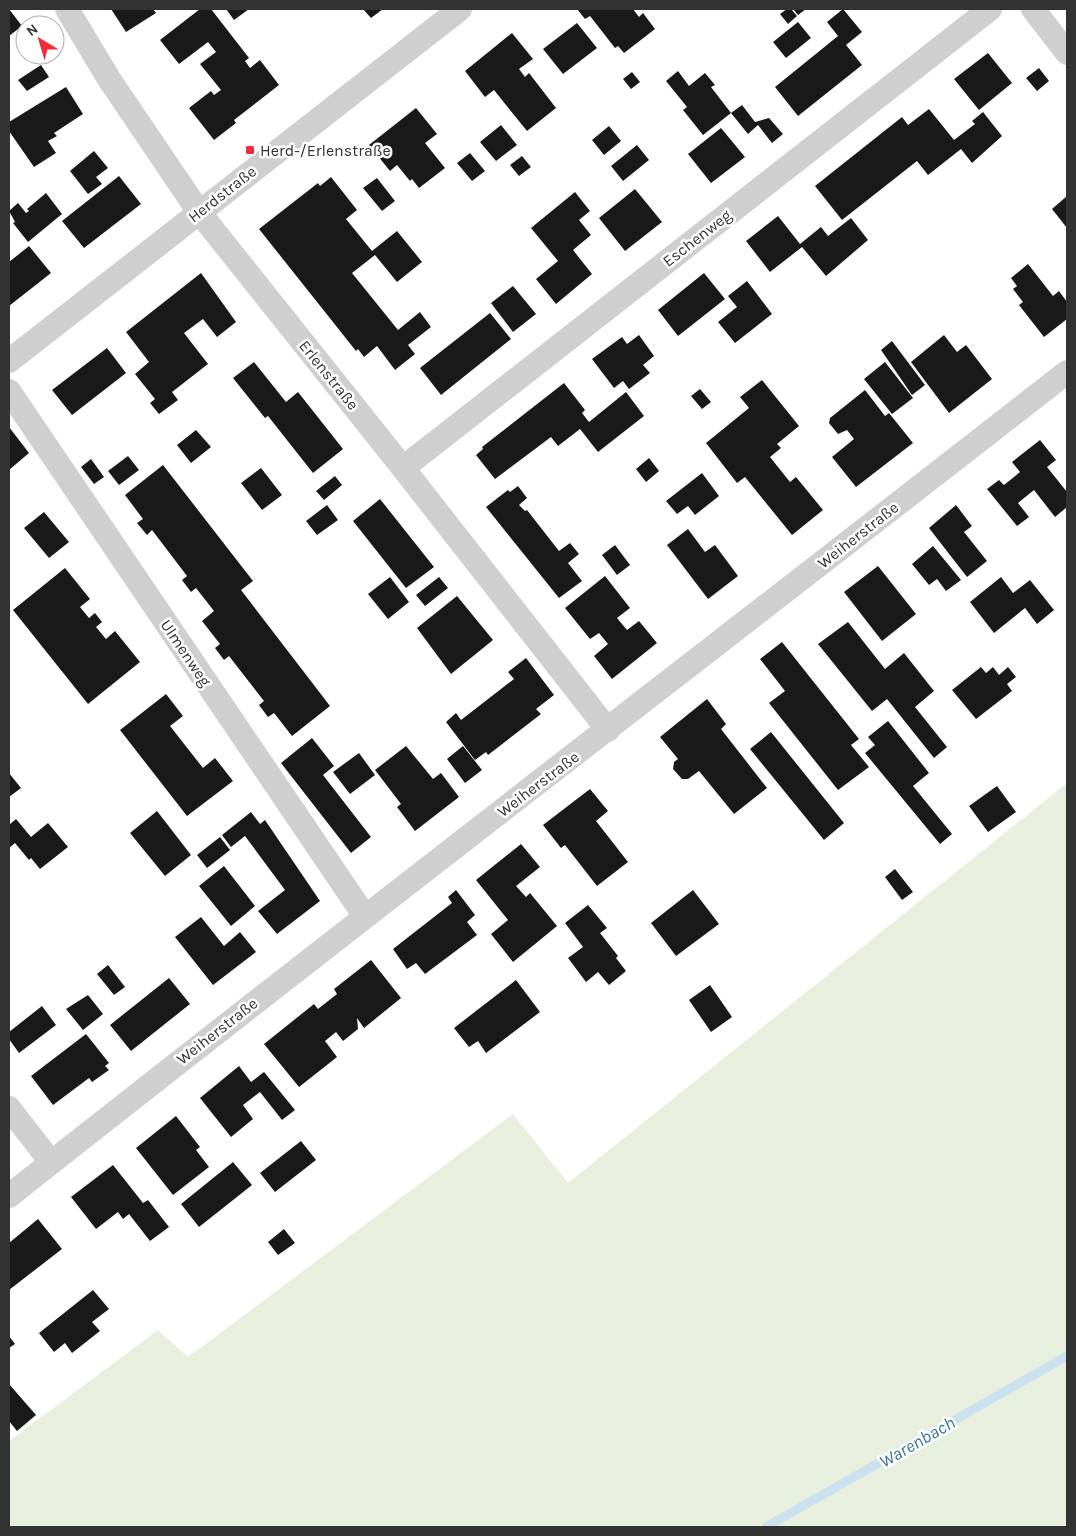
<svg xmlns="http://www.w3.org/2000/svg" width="1076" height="1536" viewBox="0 0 1076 1536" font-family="Karla,sans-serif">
  <rect width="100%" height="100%" fill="#fff"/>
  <path fill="#e8efdf" d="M1067,783V1527H9V1441L158,1330L188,1357L513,1114L568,1183Z"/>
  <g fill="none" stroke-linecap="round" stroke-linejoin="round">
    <path stroke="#cbe1ef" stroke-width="9" d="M766,1527L1067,1356"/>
  </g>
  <path fill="#191919" d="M9,9L22,26L9,36Z
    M111,9H153L156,13L126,32Z
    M200,9H211L249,58L245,61L250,68L260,60L279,85L234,120L236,123L214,140L189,108L211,91L214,95L221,90L200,64L216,52L208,42L179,64L160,40Z
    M226,9H249L234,20Z
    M363,9H383L371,18Z
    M577,9H633L639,17L643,13L655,29L624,53L618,46L615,48L590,16L585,19Z
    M787,9H791L797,16L788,24L780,14Z
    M793,9H806L798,15Z
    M843,9L862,32L846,45L862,65L798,116L775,87L838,36L827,22Z
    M798,22L811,38L786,58L773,42Z
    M577,23L597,48L563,74L543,49Z
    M512,33L533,59L519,69L525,77L529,73L556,108L527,131L494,90L485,97L465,71Z
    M988,53L1012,83L979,110L954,79Z
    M41,65L49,77L27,91L18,80Z
    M1039,68L1049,81L1037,91L1026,78Z
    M678,71L689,86L705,73L715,85L711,87L731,113L703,135L683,110L687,107L666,81Z
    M632,72L640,82L631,89L623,79Z
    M66,87L83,114L54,133L57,136L48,141L56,153L34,167L9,131V122Z
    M742,105L755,122L769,118L783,134L772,143L758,125L748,134L731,113Z
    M416,108L437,134L425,143L445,168L419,188L412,179L410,181L397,165L390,171L369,145Z
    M929,109L954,140L975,124L972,121L983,112L1002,136L972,163L961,149L928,175L917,161L842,220L815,186L902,117L908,125Z
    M501,125L517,145L496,161L480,142Z
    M609,126L621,141L604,155L592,140Z
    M721,128L745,157L711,183L688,154Z
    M637,145L649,160L623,181L611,166Z
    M94,151L108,168L96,177L102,184L88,194L70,171Z
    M470,153L485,171L472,181L457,163Z
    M522,156L531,167L519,176L510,165Z
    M119,176L141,204L84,248L62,221Z
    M331,177L357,210L346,219L372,251L397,231L422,262L397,282L375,255L352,273L398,330L420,312L431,327L408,345L415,354L395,370L377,346L364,357L358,349L356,351L259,229L318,183L320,186Z
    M377,178L395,201L382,211L363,188Z
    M635,189L662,222L625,251L599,218Z
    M575,192L590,211L579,220L591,235L573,250L592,274L556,304L536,279L558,261L531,228Z
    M46,193L62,214L28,242L13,223L15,222L9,211L18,203L26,213L29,211L27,209Z
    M1067,196V228L1052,209Z
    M778,216L800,244L821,227L828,236L851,218L868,240L826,276L802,247L770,272L746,241Z
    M29,246L51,273L9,306V262Z
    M1028,264L1053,296L1059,291L1067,302V319L1044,337L1019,305L1023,302L1013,289L1017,286L1011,278Z
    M201,273L236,322L217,337L203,319L184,333L208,364L172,392L178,400L159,414L150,403L155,399L135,374L149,362L126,332Z
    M704,273L725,299L678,336L658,310Z
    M747,281L772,314L735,343L718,322L737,307L728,296Z
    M513,286L536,314L513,332L491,303Z
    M490,313L511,339L441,395L420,368Z
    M639,335L654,356L643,365L650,373L629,389L623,381L614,388L592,359L622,337L627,344Z
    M944,335L957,352L966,345L992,379L949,413L911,362Z
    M892,341L925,385L912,395L881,350Z
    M107,348L126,373L72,415L52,390Z
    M254,362L286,402L298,392L343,449L313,473L268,416L265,418L233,378Z
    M885,362L913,398L892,414L864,379Z
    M762,380L799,426L777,444L781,448L770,457L790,482L796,477L823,510L792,535L745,477L737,483L706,443L749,408L740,397Z
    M564,383L585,410L582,413L589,422L626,392L644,416L598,452L580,429L558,446L551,437L495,479L476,455L483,449L482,447Z
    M700,389L711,402L702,409L691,396Z
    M865,390L885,416L889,413L913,443L856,487L832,457L854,439L847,430L838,434L829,423L830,418Z
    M9,427L29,453L9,470Z
    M196,430L211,447L191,463L177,445Z
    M1040,440L1056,460L1047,467L1067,492V507L1055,517L1034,490L1018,503L1029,517L1017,526L987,489L999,480L1004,485L1020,472L1012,462Z
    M128,456L139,470L119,485L108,471Z
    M649,458L659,471L646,482L636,469Z
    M91,459L104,477L94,484L81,467Z
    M163,465L253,581L241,590L330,706L292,736L274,713L268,717L259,705L264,701L229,656L224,660L215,648L220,644L202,621L214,611L196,588L191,592L182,580L187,576L152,530L147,535L137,523L143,519L125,495Z
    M261,468L282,495L262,510L241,483Z
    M702,473L719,496L695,515L688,506L677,514L666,501Z
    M335,476L342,485L324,500L316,491Z
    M518,486L527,498L519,505L525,511L527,510L559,551L570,543L579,554L568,563L582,581L559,598L486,507L508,490L510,492Z
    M380,499L434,567L406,588L353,521Z
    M327,505L338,520L317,535L306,521Z
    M956,505L972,526L964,532L987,561L967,577L929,528Z
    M44,512L69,542L49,558L24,528Z
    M688,529L705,552L715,545L738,576L708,599L667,545Z
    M615,545L630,565L617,575L602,555Z
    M933,546L961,580L946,591L937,579L929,585L912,564Z
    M878,566L916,614L882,641L844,592Z
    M65,568L90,599L80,607L89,618L95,613L102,622L96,627L106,639L115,631L140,662L88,704L13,610Z
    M605,576L630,608L617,618L627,630L639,621L657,643L612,679L594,656L608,644L599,633L590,639L565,608Z
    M390,577L409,602L388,619L368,594Z
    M439,577L448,588L425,606L416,595Z
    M1001,577L1013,593L1030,580L1054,610L1037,624L1025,608L994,633L970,602Z
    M457,596L493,640L451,674L417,628Z
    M848,622L885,669L904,653L934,691L915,707L947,747L934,758L887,699L872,711L818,644Z
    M782,642L859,739L851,745L869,767L838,790L769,703L785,691L760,659Z
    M526,658L554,695L536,709L541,714L488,755L486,752L475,760L446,722L456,713L461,720L514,679L508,672Z
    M981,667L986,673L993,667L999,675L1008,667L1016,677L1007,684L1012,691L976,719L952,690Z
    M166,694L183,716L170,726L203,768L215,758L233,781L187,816L120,730Z
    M707,699L726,724L721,729L767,788L734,814L699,771L688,779H682L673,769L674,762L678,759L660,737Z
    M888,721L929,773L913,786L952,834L940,844L865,753L875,745L868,737Z
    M771,732L844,823L824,840L750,749Z
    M312,738L334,766L323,775L371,837L351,853L281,763Z
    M406,746L433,779L441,773L459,797L415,831L397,807L401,804L375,770Z
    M463,746L482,770L465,783L447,759Z
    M359,753L375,775L350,794L333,772Z
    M9,773L21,788L9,797Z
    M997,786L1016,812L988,832L969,806Z
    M590,789L608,811L596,821L628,862L597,886L565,845L561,848L543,825Z
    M157,811L191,855L165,876L130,833Z
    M251,812L260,824L265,820L320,901L277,934L258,911L285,890L245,836L231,847L222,835Z
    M16,819L31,837L48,823L68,847L40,869L31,858L29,860L15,843L9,848V825Z
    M220,837L230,850L207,868L197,855Z
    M521,844L540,867L516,886L526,897L530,893L557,926L513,962L491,934L508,920L476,880Z
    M224,866L255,906L231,926L199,886Z
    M895,869L913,892L902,900L885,877Z
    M456,890L475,915L467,922L477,935L425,974L416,963L407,969L393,949L452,903L448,897Z
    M693,890L719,924L676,956L651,923Z
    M588,905L607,928L600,933L618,956L616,958L626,971L609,985L598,972L586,982L568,958L583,947L565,923Z
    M201,917L224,946L240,932L256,952L213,985L175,937Z
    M371,960L401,998L364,1028L357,1018L358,1029L343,1041L336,1032L325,1041L337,1057L299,1087L264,1044L314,1004L318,1009L337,994L334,989Z
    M108,965L125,987L114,995L97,974Z
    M169,978L190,1004L131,1051L110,1025Z
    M516,980L540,1012L486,1053L478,1041L469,1047L454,1028Z
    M710,985L732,1017L711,1032L689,1000Z
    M88,995L103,1014L83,1030L66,1009Z
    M42,1006L56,1025L19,1053L9,1039V1032Z
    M86,1034L109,1063L105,1066L109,1070L92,1082L89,1078L53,1105L31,1076Z
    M239,1066L251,1082L264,1072L295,1110L282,1120L260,1092L243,1105L253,1119L231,1137L200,1098Z
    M176,1116L200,1147L196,1150L209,1167L173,1195L136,1148Z
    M301,1141L316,1160L275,1192L260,1173Z
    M233,1162L252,1185L199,1227L181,1204Z
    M113,1165L143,1203L148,1200L169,1227L150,1241L129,1214L123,1219L118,1212L96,1229L71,1197Z
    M38,1219L62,1249L9,1290V1243Z
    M284,1229L295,1243L278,1255L268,1242Z
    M93,1290L109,1309L92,1322L100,1331L72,1353L65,1343L54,1352L39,1333Z
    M9,1336L15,1344L9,1348Z
    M9,1384L36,1415L17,1431L9,1421Z"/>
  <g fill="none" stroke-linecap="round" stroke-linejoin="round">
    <path stroke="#cfcfcf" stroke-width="24" d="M67,9L109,79L199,212L403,468L608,730
      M1033,9L1067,53
      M9,361L460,9
      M9,391L364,915
      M403,468L990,9
      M9,1108L51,1162
      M9,1196C360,918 715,647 1067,372"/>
  </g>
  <rect fill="#f12c38" stroke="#fff" stroke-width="2" x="245" y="145" width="10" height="10" rx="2.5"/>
  <g text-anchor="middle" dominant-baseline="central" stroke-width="5" stroke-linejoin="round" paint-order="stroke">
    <g font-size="16" fill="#323232" stroke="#fff" text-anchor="start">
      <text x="260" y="150">Herd-/Erlenstraße</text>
    </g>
    <g font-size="16" fill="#323232" stroke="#fff">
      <text transform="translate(222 194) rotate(-38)">Herdstraße</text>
      <text transform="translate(697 238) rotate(-38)">Eschenweg</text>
      <text transform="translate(329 375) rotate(51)">Erlenstraße</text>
      <text transform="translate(858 535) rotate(-38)">Weiherstraße</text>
      <text transform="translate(186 653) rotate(56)">Ulmenweg</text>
      <text transform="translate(538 784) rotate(-37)">Weiherstraße</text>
      <text transform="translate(217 1031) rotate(-38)">Weiherstraße</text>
    </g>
    <g font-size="18" font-style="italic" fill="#39749b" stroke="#fff">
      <text transform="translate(917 1442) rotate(-30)">Warenbach</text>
    </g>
  </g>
  <rect width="1076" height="1536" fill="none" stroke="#323232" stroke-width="20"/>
  <g transform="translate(40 40) rotate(322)"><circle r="24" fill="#ffffff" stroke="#adadad"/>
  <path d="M0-4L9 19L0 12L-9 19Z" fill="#f12c38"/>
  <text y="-8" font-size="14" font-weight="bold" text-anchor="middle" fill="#323232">N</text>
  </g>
</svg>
